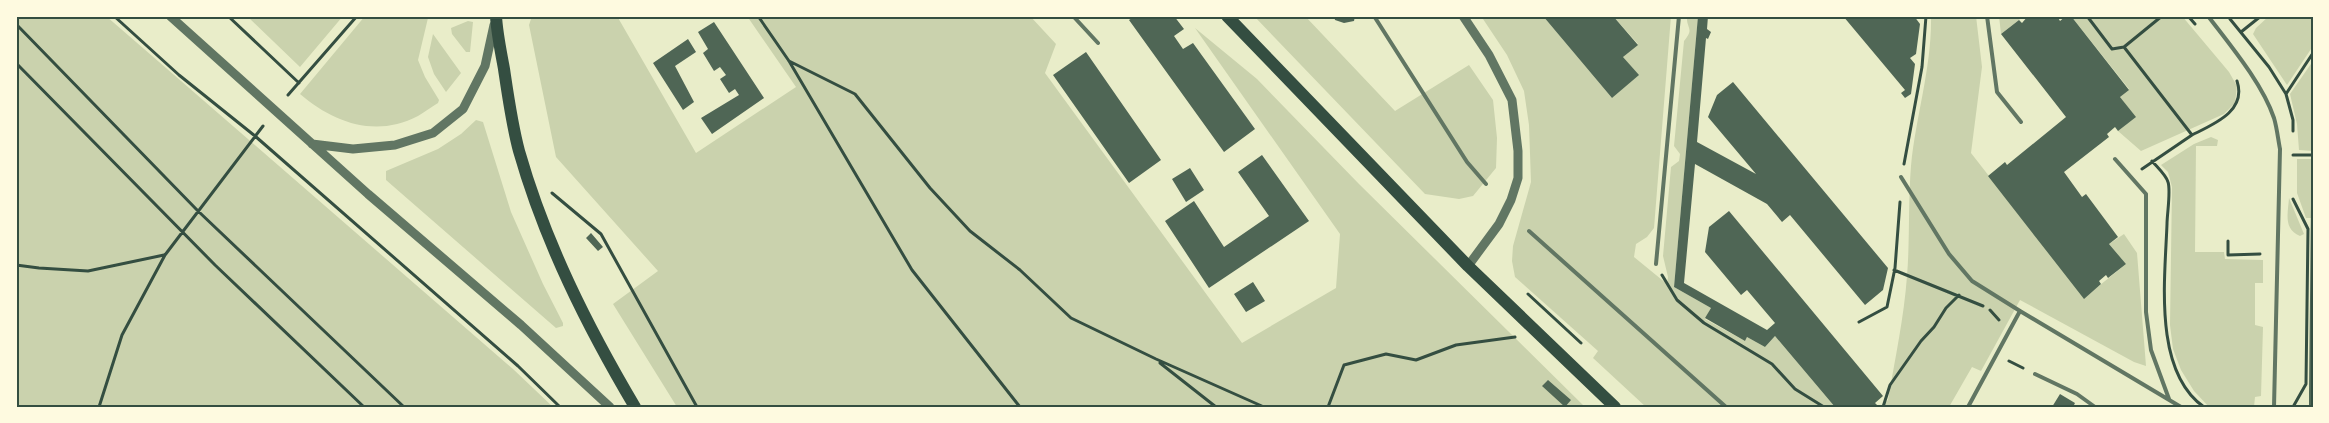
<svg xmlns="http://www.w3.org/2000/svg" width="2329" height="423" viewBox="0 0 2329 423" font-family="Overpass,sans-serif">
  <rect width="100%" height="100%" fill="#e9edc9"/>
  <path fill="#cad2ad" d="M16,16H106L513,369L553,407H16Z
    M247,16H343L300,67Z
    M365,16H426L428,18L418,60L425,77L439,100L438,103C431,107 425,112 418,116C376,138 334,123 300,94Z
    M532,16H617L696,153L796,87L747,16H1030L1056,44L1045,73L1242,343L1336,288L1340,234L1195,28L1257,79L1359,184L1585,407H677L613,304L658,271L556,157L529,25Z
    M1254,16H1305L1395,111L1469,65L1493,100L1497,138L1496,168L1473,196L1459,199L1425,194Z
    M1481,16H1543L1612,98L1638,75L1623,57L1638,44L1613,16H1671L1654,228L1647,237L1636,244L1634,257L1667,284L1668,277L1663,256L1671,167L1679,161L1680,154L1674,146L1684,41C1695,28 1686,29 1687,16H1698L1674,287L1711,308L1705,319L1745,341L1747,337L1765,347L1775,336L1835,407H1646L1593,358L1598,351L1515,277L1512,261L1513,246L1531,182L1529,125L1524,91L1507,55Z
    M1931,16H1976L1982,67L1971,153L2084,298L2126,264L2109,244L2124,234L2137,253L2146,366L2134,362L2020,300L1981,371L1972,367L1949,407H1880L1888,400C1895,359 1904,317 1907,276C1910,240 1908,203 1911,166C1916,115 1932,67 1931,16Z
    M1999,16H2024L2001,34Z
    M2071,16H2182L2229,72L2237,86L2235,103L2224,114L2141,151L2118,131L2135,117L2120,97L2129,89Z
    M2269,16H2313V46L2287,85L2253,34L2256,28Z
    M468,21L473,22L470,52H466L452,34L451,28Z
    M433,34L461,73L446,92L434,74L428,57Z
    M2313,61V151L2299,150L2297,124L2290,94Z
    M476,120L483,122L511,212L543,284L563,323V326L556,328L386,180V171L438,149L461,134Z
    M2211,137L2218,140L2217,146H2196L2195,252H2224L2225,259L2263,260V283H2255V325L2263,327L2261,396L2255,397L2254,407H2209L2194,391L2181,370L2173,349L2170,325L2172,187L2168,172L2161,165L2194,144Z
    M2297,159H2313L2311,218H2306L2297,193Z
    M2289,198L2304,234L2300,236C2283,229 2288,213 2289,198Z"/>
  <path fill="#4f6655" d="M1135,16H1174L1184,29L1174,36L1183,49L1193,43L1255,129L1224,152L1129,20Z
    M1334,16H1355L1354,21L1344,23L1335,20Z
    M1543,16H1613L1638,45L1623,57L1639,75L1612,98Z
    M1698,16H1708L1707,29L1711,32L1708,39L1706,38L1697,142L1756,174L1708,117L1717,95L1733,82L1888,268L1883,290L1865,305L1790,215L1782,222L1767,204L1695,164L1684,283L1767,330L1775,323L1747,290L1741,295L1705,252L1709,227L1729,211L1883,396L1875,403L1877,405L1875,407H1835L1775,336L1765,347L1747,337L1745,341L1705,318L1711,308L1674,287Z
    M1843,16H1914L1920,24L1916,54L1910,58L1915,64L1911,94L1905,98L1901,93L1905,90Z
    M2028,16H2057L2060,21L2066,16H2071L2129,90L2120,97L2136,117L2118,131L2115,127L2107,134L2109,137L2064,172L2082,197L2086,194L2118,237L2109,244L2126,264L2108,278L2106,275L2099,281L2101,284L2084,299L1988,176L2005,162L2007,165L2066,117L2001,34L2019,20L2022,23Z
    M714,22L764,98L712,134L701,118L739,95L735,89L729,93L720,79L726,75L720,67L714,71L703,53L708,49L698,32Z
    M688,39L696,52L675,66L694,102L683,110L653,63Z
    M1086,52L1161,160L1129,183L1053,75Z
    M1262,155L1309,221L1209,288L1165,221L1194,201L1224,247L1269,216L1238,172Z
    M1190,168L1204,190L1186,202L1172,179Z
    M2311,206L2313,407H2309V393Z
    M591,233L603,247L598,251L586,238Z
    M1253,282L1265,301L1246,312L1234,294Z
    M1548,380L1571,400L1565,407L1542,386Z
    M2060,394L2075,403L2073,407H2052Z"/>
  <g fill="none" stroke-linecap="round" stroke-linejoin="round">
    <path stroke="#344e41" stroke-width="3" d="M114,16L179,75L255,136L518,366L560,407
      M228,16L299,83
      M758,16L789,61L912,270L1020,407
      M2087,16L2112,49L2124,47L2162,16
      M2188,16L2195,24
      M2230,19L2269,67L2286,94
      M16,24L198,211L404,407
      M2241,32L2261,16
      M2124,47L2192,135L2142,169
      M789,61L855,94L930,188L970,231L1020,270L1071,318L1156,359L1264,407
      M16,63L215,265L364,407
      M288,95L357,16
      M2293,131V120L2286,94L2313,53
      M2192,135C2214,124 2247,111 2237,81
      M2293,155H2313
      M2152,161C2157,167 2166,175 2168,182C2171,191 2167,214 2167,224C2165,279 2153,371 2204,407
      M1904,164L1922,67L1926,16
      M552,193L601,234L697,407
      M2228,241V255L2260,254
      M16,265L39,268L88,271L164,255
      M1894,270L1983,306
      M1662,275L1677,300L1704,323L1772,364L1795,389L1824,407
      M1528,294L1581,343
      M1990,310L1999,320
      M1859,322L1887,307L1895,268L1900,202
      M2009,361L2023,368
      M1160,363L1216,407
      M99,407L122,335L165,255L263,126
      M1328,407L1344,365L1386,354L1416,360L1456,345L1515,337
      M1883,407L1890,385L1921,341L1934,327L1946,308L1959,295
      M2293,407L2306,384L2308,229L2293,199"/>
    <path stroke="#617663" stroke-width="4" d="M1073,16L1098,43
      M1374,16L1467,162L1486,184
      M1987,16L1997,92L2021,122
      M2208,16C2230,45 2262,83 2274,118C2277,128 2278,139 2280,149L2274,407
      M2115,159L2146,194V312L2151,350L2169,399
      M1901,177L1949,254L1972,281L2020,311
      M1529,231L1726,407
      M1656,264L1679,16
      M2035,374L2077,394L2095,407
      M1968,407L2020,311L2181,407"/>
    <path stroke="#617663" stroke-width="9" d="M170,16L368,194L521,325L610,407
      M1463,16L1489,55L1512,100L1518,151V178L1511,200L1499,224L1468,266
      M312,144L353,149L395,145L433,133L463,109L485,66L494,25"/>
    <path stroke="#344e41" stroke-width="12" d="M496,16C497,34 501,52 504,69C508,96 512,125 519,151C545,242 587,326 635,407
      M1227,16L1468,266L1615,407"/>
  </g>
  <rect width="2329" height="423" fill="none" stroke="#fefae0" stroke-width="35"/>
  <rect x="18" y="18" width="2294" height="388" fill="none" stroke="#344e41" stroke-width="2"/>
</svg>
